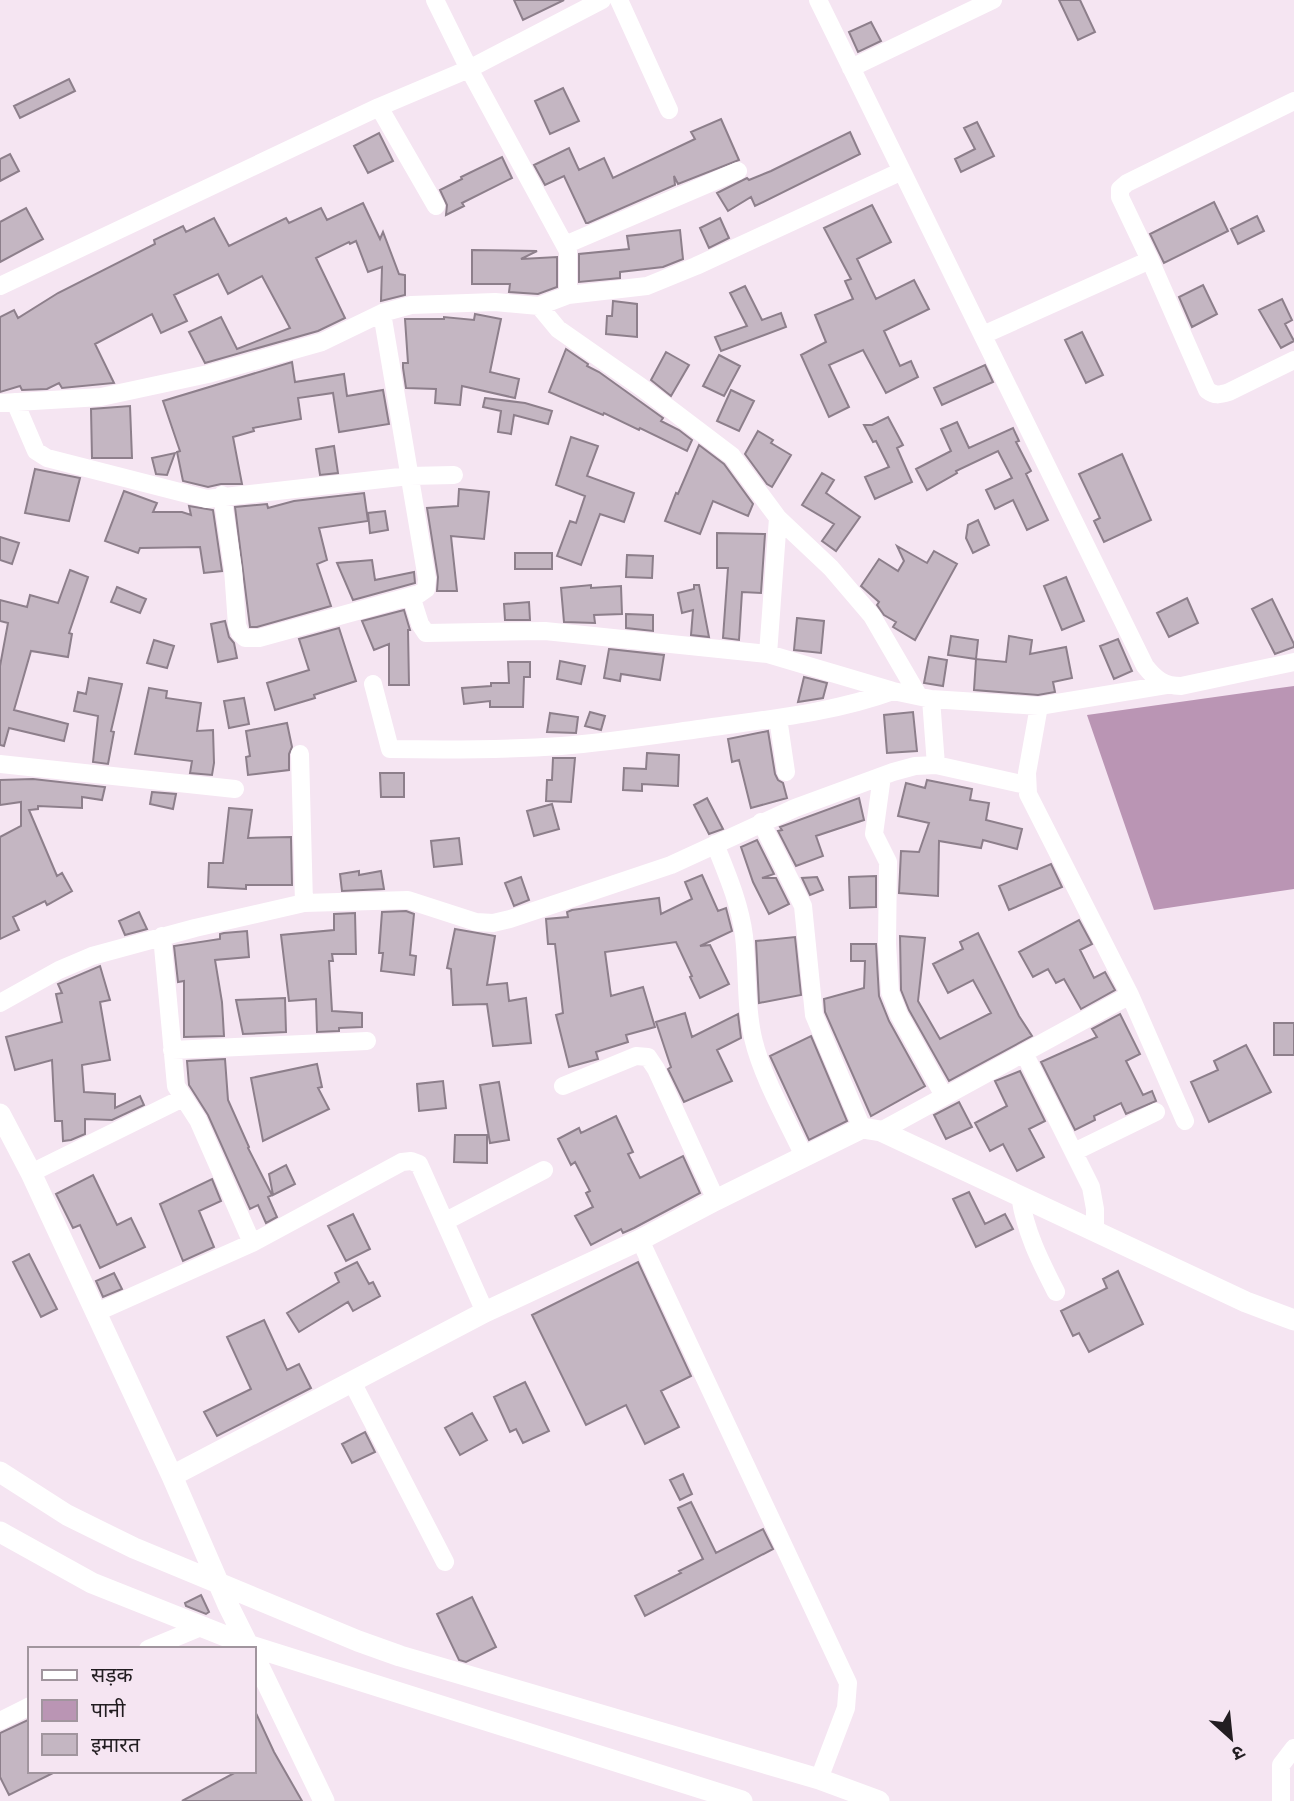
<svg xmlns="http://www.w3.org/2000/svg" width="1294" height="1801" viewBox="0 0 1294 1801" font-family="Cabin,'Noto Sans Devanagari',sans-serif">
  <rect width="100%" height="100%" fill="#f5e5f2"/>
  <path fill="#ba95b4" d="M1294,686V889L1154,910L1087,715Z"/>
  <path fill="#c4b6c2" stroke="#8d7f8b" stroke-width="2" d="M514,0H564L523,20Z
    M1059,0H1080L1095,32L1078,40Z
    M871,22L881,41L858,52L849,32Z
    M69,79L75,91L20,118L14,106Z
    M563,88L579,121L550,134L535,101Z
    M721,119L739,160L678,184L674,176L675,185L588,223H586L564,176L545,185L534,165L569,148L579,170L604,158L613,178L695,139L691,132Z
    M977,122L994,156L961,172L955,159L975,149L964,128Z
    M850,132L860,154L755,206L751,197L728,211L717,193L747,178L749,180L771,171Z
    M379,133L393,161L368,173L354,146Z
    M10,154L19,171L0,181V159Z
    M502,157L512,178L462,203L464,206L446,215L447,205L440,190L462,179L461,177Z
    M1214,202L1228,231L1164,263L1150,234Z
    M363,203L380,239L383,232L399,274L405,275V295L381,301L382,267L368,272L356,241L350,244L349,242L316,258L345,318L318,331L205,363L189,332L221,317L237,349L290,328L262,276L228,294L218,274L174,295L187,321L161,333L152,314L95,344L114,383L62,388L59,383L47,389L22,390L20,386L0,392V317L14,310L18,318L58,293L155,244L154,240L183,226L186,232L214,218L229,246L286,218L289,223L321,208L327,220Z
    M872,205L891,242L857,259L876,299L914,280L929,309L884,331L900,366L911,361L918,377L886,393L863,350L829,365L849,407L829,417L801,355L826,342L815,315L853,299L845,281L851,279L824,228Z
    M26,208L43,239L0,262V222Z
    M1257,216L1264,231L1238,244L1231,229Z
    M720,218L729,238L709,248L700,228Z
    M680,230L683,259L663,267L620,272V278L579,282V254L629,249L627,236Z
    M472,250L537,251L521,259L557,257V287L538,294L509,292L510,284H472Z
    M1203,285L1217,314L1192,327L1179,297Z
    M745,286L762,320L781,313L786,327L721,351L715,337L747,326L730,293Z
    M1282,299L1292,320L1285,324L1294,341L1281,348L1259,310Z
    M613,301L637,304V337L606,334L607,316H612Z
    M475,314L501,319L490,372L519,379L515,398L462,386L460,405L435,403L436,389L406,388L403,368V363H408L405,319H444V317L474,320Z
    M1082,332L1103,375L1086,383L1065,340Z
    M566,349L588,364L587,366L599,372L663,418L661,421L679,430L692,440L687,451L640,428L639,430L604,413L603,415L549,392Z
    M666,352L689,365L671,396L651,380Z
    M719,355L740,366L724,396L703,386Z
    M292,362L295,382L344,374L347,396L383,390L389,424L339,432L333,393L298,398L301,419L253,428L254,431L233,437L242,484H221L208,487L183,481L177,452L180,451L163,401Z
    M985,365L993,382L942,405L934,388Z
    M731,390L754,401L739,431L717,421Z
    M485,398L525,403L552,411L548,424L514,415L511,434L498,432L501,411L483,407Z
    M130,406L132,458H92L91,409Z
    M888,417L903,445L897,448L912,482L875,499L865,477L889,467L876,441L873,442L864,425H872Z
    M957,422L969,448L1013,428L1019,441L1016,442L1031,471L1026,474L1048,520L1027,530L1013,500L995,509L986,490L1012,478L998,451L956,471L957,473L927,490L916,469L951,451L941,429Z
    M758,431L773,440L771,443L791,455L772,487L767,484L745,454Z
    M571,437L598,446L587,476L634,493L624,522L600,514L581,565L557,556L570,521L576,523L585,496L556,485Z
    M699,445L724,464L753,504L748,516L713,501L700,534L665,521L676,493L678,494Z
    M334,446L338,473L320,475L316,449Z
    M175,453L167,475L156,474L152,458Z
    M1122,454L1151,520L1104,542L1094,521L1100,518L1079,474Z
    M35,469L80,478L69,521L25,513Z
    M822,473L834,480L826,493L860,517L836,551L822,541L834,524L802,505Z
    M459,489L489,492L484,539L451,536L457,591H437L438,577L427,508L458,506Z
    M124,491L157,503L153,512H182L191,515L189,506L213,510L222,571L204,573L200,547L140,548L138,553L105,541Z
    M364,493L368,521L319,528L327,560L317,564L331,606L257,627H250L235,507L267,504L268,508L294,501Z
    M385,511L388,530L370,533L368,513Z
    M978,520L989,545L973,553L966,538L968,525Z
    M717,533L765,534L761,593L742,592L739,640L723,638L728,568H717Z
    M0,537L19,543L12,564L0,560Z
    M897,546L927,563L934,551L957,564L915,640L893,627L896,622L884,615L877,605L879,602L861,586L879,559L898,571L904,561Z
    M515,553H552V569H515Z
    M627,555L653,556L652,578L626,577Z
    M372,560L375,580L414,572L415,583L353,600L337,563Z
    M70,570L88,577L69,633L72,634L68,657L31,651L14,710L68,724L64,741L9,728L4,746L0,745V666L8,623L0,621V600L27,607L30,595L58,603Z
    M1066,577L1084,621L1062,630L1044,586Z
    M591,585V588L621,586L622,614L594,615L595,623L564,622L561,588Z
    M694,585H699L709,637L691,635L693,610L682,613L678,593L694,589Z
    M117,587L146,599L140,613L111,602Z
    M1187,598L1198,623L1169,637L1157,613Z
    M1272,599L1294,644V647L1275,654L1252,609Z
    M529,602L530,620H505L504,604Z
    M404,610L410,630H408L409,685H389V644L374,650L362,621Z
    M626,614L653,615V631L626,628Z
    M797,618L824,621L821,653L794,650Z
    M225,621L229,637L234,643L237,658L218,662L211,624Z
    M339,628L356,681L314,695L315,698L275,710L267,683L309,670L299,639Z
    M951,636L978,640L976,659L948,655Z
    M1009,636L1032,640L1030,654L1066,647L1072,678L1053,682L1055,692L1038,695L974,690L976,659L1006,662Z
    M1118,639L1132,671L1114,679L1100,646Z
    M154,640L174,646L167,668L147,663Z
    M609,649L664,655L660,680L621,674L620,681L604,678Z
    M929,657L947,660L943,686L924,683Z
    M560,661L585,666L581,684L557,679Z
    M508,662H530V677H524L523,707H490V701L464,704L462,688L491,686V683H509Z
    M804,677L827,683L823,698L798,702Z
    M89,678L122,684L111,731L114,732L108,764L93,762L98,716L74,711L78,692L86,694Z
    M149,688L167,691L166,698L201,703L197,731L213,730L214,763L212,775L190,773L192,761L135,754Z
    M244,698L249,724L229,728L224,701Z
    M590,712L605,716L601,730L585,726Z
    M913,712L917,751L887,753L884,715Z
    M550,713L578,717L576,733L547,732Z
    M287,723L292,747L289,754V770L248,775L246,757L250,756L246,731Z
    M768,731L775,774L778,780L783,783L787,798L751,808L739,760L732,762L728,739Z
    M647,753L679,755L678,786L642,784V791L623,790L624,768L646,769Z
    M553,758H575L571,802L546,801L547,780H552Z
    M380,773H404V797H381Z
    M33,779L105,787L102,800L82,797V808L38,806V809L29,810L57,876L62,873L72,891L47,905L45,901L13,917L19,930L0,939V837L21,826V802L0,805V780Z
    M927,780L972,789L970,800L989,803L986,820L1022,829L1017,849L983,840L981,848L939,841L938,896L899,893L901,851L919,852L929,823L898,816L906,783L925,788Z
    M152,792L176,794L173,809L150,804Z
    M707,798L723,829L709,834L694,805Z
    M859,798L864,820L816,836L823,856L796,866L778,831L782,830L780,827Z
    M552,804L559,829L534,836L527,811Z
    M229,808L252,810L248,838L291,837L292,885H246V889L208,887L209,863H223Z
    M459,838L462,864L434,867L431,841Z
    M757,840L774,874L762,878H776L789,904L769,914L753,882L741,847Z
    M1051,864L1062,887L1009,910L999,886Z
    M359,871V875L381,871L384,889L342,891L340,874Z
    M702,875L718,911L726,908L732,931L700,946L710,945L729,984L700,998L690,977L692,976L676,942L605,952L611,996L643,987L655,1027L626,1035L628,1042L596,1052L598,1059L569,1067L556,1015L563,1013L555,944H548L546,919L568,917L567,912L572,910L659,898L661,914L692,899L685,882Z
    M876,876V907L850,908L849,877Z
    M521,877L529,900L514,906L505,883Z
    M817,877L823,890L810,895L802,878Z
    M406,911L414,914L410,955L416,956L414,975L381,971L383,953H379L382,912Z
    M139,912L147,929L125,935L119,921Z
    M355,913L356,954H332L333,961H329L332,1011L362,1013V1027L339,1028V1031L317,1032L316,999L289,1001L281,935L334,930V914Z
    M1079,920L1092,944L1080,950L1094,978L1105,972L1115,990L1081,1009L1064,979L1056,983L1048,969L1033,977L1019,952Z
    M455,929L495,936L487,985L507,983L509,1001L526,998L531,1043L493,1046L487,1004L453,1005L451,969L447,968Z
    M247,931L249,957L215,960L222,1002L224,1036L184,1037V981L178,982L174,946L220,939V934L224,933Z
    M978,933L1019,1016L1032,1036L949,1081L909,1010L901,990L900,936L925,938L918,1001L940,1039L991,1013L973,980L948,993L933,964L963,949L960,942Z
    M795,937L801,995L759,1003L756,941Z
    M851,944H876L879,996L889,1021L925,1086L871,1116L825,1012L824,999L864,988L865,961H851Z
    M100,966L110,1000L100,1002L110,1060L82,1065L84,1092L115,1094V1108L140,1096L144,1105L112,1120L85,1119V1134L71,1140L63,1141L62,1121H55L52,1060L15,1070L6,1037L62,1022L56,994L62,993L58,984Z
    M285,998L286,1032L243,1034L236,1000Z
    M685,1013L692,1037L738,1014L741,1038L717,1050L732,1081L684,1102L668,1069L671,1067L656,1022Z
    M1120,1014L1140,1054L1126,1061L1143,1095L1152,1091L1156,1101L1126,1114L1121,1103L1094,1116L1095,1120L1075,1130L1041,1062L1097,1037L1092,1029Z
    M1274,1023H1294V1055H1274Z
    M811,1036L847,1121L809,1140L770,1056Z
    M1246,1045L1271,1092L1209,1122L1191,1082L1218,1070L1214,1061Z
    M225,1059L228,1100L249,1147L248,1148L272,1195L268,1197L277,1217L266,1223L258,1205L250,1209L208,1115L189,1085L187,1061Z
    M317,1064L322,1087L318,1088L329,1109L263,1141L251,1078Z
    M1020,1071L1045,1121L1029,1129L1044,1157L1017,1171L1003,1144L990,1151L975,1123L1007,1106L995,1081Z
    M443,1081L446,1108L419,1111L417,1084Z
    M499,1082L509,1140L490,1143L480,1085Z
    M959,1102L972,1127L946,1139L934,1115Z
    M616,1116L633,1152L628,1154L640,1178L683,1156L700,1193L634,1228L623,1233L621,1229L591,1245L575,1216L593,1207L586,1193L590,1191L575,1162L571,1165L558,1139L579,1128L581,1133Z
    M455,1135H487V1163L454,1162Z
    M286,1165L295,1184L273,1195L269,1174Z
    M93,1175L117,1225L131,1218L145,1247L100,1268L80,1225L73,1228L56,1194Z
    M212,1179L221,1201L199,1211L214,1247L183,1261L160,1204Z
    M969,1192L985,1224L1005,1214L1013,1229L976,1247L953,1199Z
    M353,1214L370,1249L346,1261L328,1226Z
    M29,1254L57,1309L41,1317L13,1262Z
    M357,1262L369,1284L373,1282L380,1296L353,1311L348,1302L299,1332L287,1313L339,1282L335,1273Z
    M638,1262L691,1376L661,1391L679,1427L645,1444L626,1405L586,1425L532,1315Z
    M1118,1271L1143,1324L1089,1352L1079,1333L1073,1336L1061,1311L1107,1288L1103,1279Z
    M114,1273L122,1289L103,1297L96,1281Z
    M264,1320L287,1370L299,1364L311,1388L217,1436L204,1412L251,1389L227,1337Z
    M525,1382L549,1431L523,1443L516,1429L510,1432L494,1397Z
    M472,1413L487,1440L460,1455L445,1428Z
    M365,1432L375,1452L352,1463L342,1444Z
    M683,1474L692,1494L680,1500L670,1480Z
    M691,1502L716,1553L763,1529L773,1549L645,1616L635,1596L681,1573L679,1571L703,1559L678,1508Z
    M201,1595L209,1612L206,1614L186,1606L185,1603Z
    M472,1597L496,1647L466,1662L459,1660L437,1614Z
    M254,1709L274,1752L302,1801H182L238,1771H254Z
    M30,1719V1771H57L9,1795L0,1777V1733Z"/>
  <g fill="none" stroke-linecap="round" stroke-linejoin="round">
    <path stroke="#fff" stroke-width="18" d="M435,0L469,69L568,251V295
      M619,0L669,110
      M818,0L1145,666C1155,679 1164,686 1181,686L1294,662
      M851,68L993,0
      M1294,101L1127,183L1120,189V197L1150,260L1207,390C1215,396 1219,395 1229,392L1294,360
      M379,107L436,206
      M565,245L738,171
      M0,286L379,107L469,69L602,0
      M539,306L558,329L641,387L732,456L778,518L831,568L872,616L918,695
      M983,335L1150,260
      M15,402L36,451L47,458L207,499L409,476L454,475
      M0,403L101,397L208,374L322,342L382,313L411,305L495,302L539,306L568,295L647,286L696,266L902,171
      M222,495L233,569L237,625L240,633L245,638H259L419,594L426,589L427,579L382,313
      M411,596L420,624L426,633L545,631L768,654L893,691L931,699L1039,706L1166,685
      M768,654L778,518
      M373,684L390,749C447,750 504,750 561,746C614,742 668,733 721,726C778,718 838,711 893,691
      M931,699L936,765
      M1039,706L1027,773L1028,794L1130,995L1185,1121
      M778,718L786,772
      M300,754L304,903
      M0,764L235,789
      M882,776L874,834L888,862L887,944L890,992L899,1015L944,1096
      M761,822L803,906L814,1015L862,1128
      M715,844C727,874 740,904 744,936C748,970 745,1004 753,1038C762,1077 787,1120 804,1156
      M162,936L176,1086L198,1120L252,1243
      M0,1003L59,970L92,956L195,928L304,903L408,900L476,922L493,923L510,919L671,865L795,808L893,772L915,766L936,765L1026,785
      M172,1050L367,1041
      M1024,1053L1091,1187L1095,1209V1231
      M563,1086L636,1056L648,1057L656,1069L716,1200
      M881,1131L1130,995
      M1074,1152L1156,1112
      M31,1173L183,1098
      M1020,1196C1025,1231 1040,1261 1056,1292
      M446,1221L544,1170
      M640,1240L848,1683L846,1708L819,1779
      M95,1313L252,1243L402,1162L411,1161L419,1164L485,1312
      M352,1382L445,1562
      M148,1649L201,1627
      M0,1721L30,1706
      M1281,1801V1765L1294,1748"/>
    <path stroke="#fff" stroke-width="21" d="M0,1114L31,1173L172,1476L228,1605L250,1649
      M0,1472L67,1515L134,1548L358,1641L400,1656L819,1779L879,1801
      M172,1476L485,1312L640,1240L716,1200L862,1128L881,1131L1246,1302L1294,1320
      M0,1532L92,1583L248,1645L742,1801
      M254,1656L324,1801"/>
  </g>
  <rect x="28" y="1647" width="228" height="126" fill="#f5e5f2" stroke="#a1959e" stroke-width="2"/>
  <rect x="42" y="1670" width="35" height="10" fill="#ffffff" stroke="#a1959e" stroke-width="2"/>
  <text x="91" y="1682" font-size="21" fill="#221d21">सड़क</text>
  <rect x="42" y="1700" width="35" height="21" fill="#ba95b4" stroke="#a1959e" stroke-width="2"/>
  <text x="91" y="1717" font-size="21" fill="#221d21">पानी</text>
  <rect x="42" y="1734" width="35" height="21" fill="#c4b6c2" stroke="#a1959e" stroke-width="2"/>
  <text x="91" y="1752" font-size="21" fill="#221d21">इमारत</text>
  <g transform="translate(1231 1738) rotate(153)" stroke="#f5e5f2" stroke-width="5" paint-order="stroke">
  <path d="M0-5L12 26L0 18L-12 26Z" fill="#221d21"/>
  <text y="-10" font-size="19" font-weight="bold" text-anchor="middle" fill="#221d21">उ</text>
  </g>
</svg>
